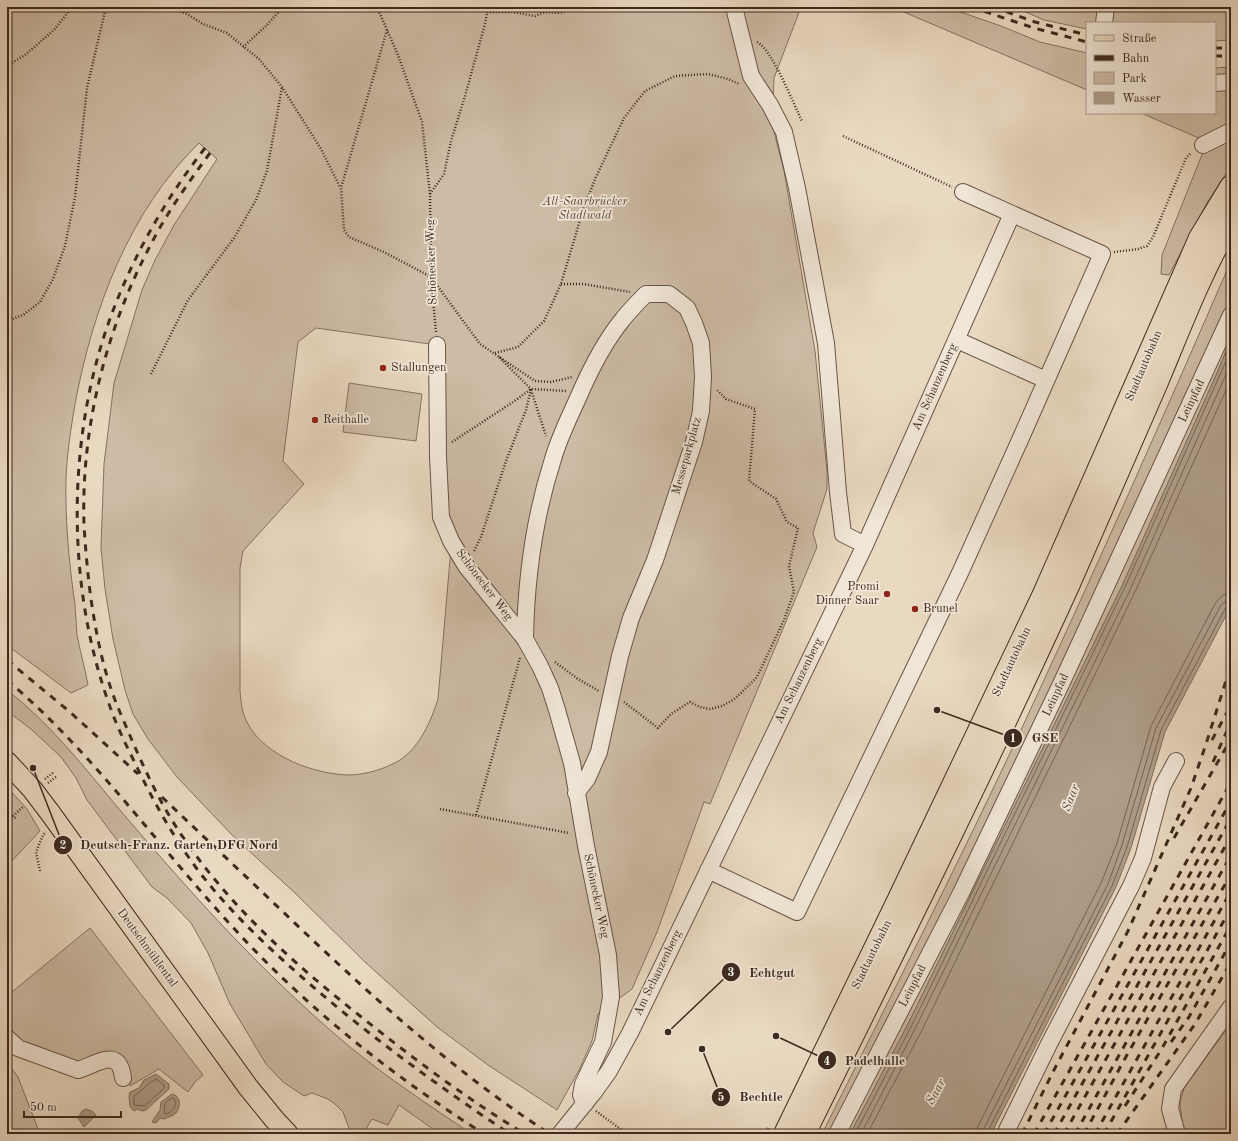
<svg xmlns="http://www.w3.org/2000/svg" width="1238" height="1141" viewBox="0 0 1238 1141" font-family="'Old Standard TT',serif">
  <rect width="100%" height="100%" fill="#ead9c1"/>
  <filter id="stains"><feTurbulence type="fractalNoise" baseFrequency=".005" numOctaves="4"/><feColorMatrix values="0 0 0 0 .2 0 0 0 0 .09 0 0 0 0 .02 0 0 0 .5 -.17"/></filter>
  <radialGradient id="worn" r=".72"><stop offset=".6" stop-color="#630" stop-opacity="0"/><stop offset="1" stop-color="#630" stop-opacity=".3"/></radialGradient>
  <path fill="#cdbba5" stroke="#857262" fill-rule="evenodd" d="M7,7H801L774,78L772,124L784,171L815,351L827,471V489L813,533L817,547L710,804L704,802L657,932L632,989L598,1014L592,1041L579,1070L557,1110L488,1065L437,1027L365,962L295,893L234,837L177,777L148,739L133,714L125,690L113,639L105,589L101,548L104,464L114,383L142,290L155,260L174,225L217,159L199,143C129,212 93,308 75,404C71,428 67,453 66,478C65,521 69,563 75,605C76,615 76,625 77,635C80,651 85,668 88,685L71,693L7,645ZM316,328L437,345L451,548L438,699C431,721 420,747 400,760C385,769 368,774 351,775C315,775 265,756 248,724C242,713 241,703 240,691V568L243,551L304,484L283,461L298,342Z
    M892,7H946L1001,26L1040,42L1087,53V90Z
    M1014,7H1231V40L1215,41V23H1087V29L1044,20Z
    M1231,67V166L1208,201L1169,275L1161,274L1162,255L1203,152L1201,139L1141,113H1215V68Z
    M1231,261V339L1217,373L1122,586L908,1024L850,1134H822C889,1000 957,866 1021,730C1093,575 1163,418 1231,261Z
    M349,383L422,394L416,441L343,432Z
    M7,690C48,722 81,763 114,803C141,835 169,867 197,898C245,951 296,1002 350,1047C389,1079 430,1106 472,1134H440L399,1105L388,1125L372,1119L363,1134H351L343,1112L335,1104L328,1099L312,1093L304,1096L283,1082L266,1064L230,1004L208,953L191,923L167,898L152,887L87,800L76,778L61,757L31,729L7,711Z
    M7,787L27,809L40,831L7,866Z
    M90,928L203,1075L195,1082L188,1092L159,1069L130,1086L129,1073L125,1066L80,1064L21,1043L7,1030V996Z
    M1231,1023V1086L1226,1092L1231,1096V1134H1185L1182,1121L1180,1103L1184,1088Z
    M7,1062L18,1077L40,1134H7Z"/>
  <path fill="#af9d8a" stroke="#816f5f" d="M1231,339V606L1165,732L1131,848L1116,887L991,1134H850L908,1024L1122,586L1217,373Z
    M156,1074L169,1084V1089L146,1110L142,1111L137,1109L134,1111L130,1107L129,1096L130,1092L139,1088L144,1080Z
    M172,1094C181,1096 181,1106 176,1113C173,1116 168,1117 164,1119L160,1118L156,1123L152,1122L160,1110L161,1102Z
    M86,1109L92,1111L96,1115L84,1127L78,1118L82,1111Z"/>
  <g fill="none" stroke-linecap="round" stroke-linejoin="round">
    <path stroke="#766354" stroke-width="1" d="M156,1079L164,1085V1088L145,1106L134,1105V1096C143,1091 147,1083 156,1079Z
      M172,1098L174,1099L176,1102C175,1108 172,1113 165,1114L164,1112L165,1104Z
      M855,1134L912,1025L1125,587L1231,350
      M861,1134L916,1027L1130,590L1231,363
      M867,1134L922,1030L1135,592L1231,379
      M977,1134L978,1126L1102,881L1117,843L1151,726L1216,602L1223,595L1231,594
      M983,1134L984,1128L1108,884L1122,845L1156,728L1221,605L1226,601L1231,600
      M988,1134V1131L1112,886L1127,847L1161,730L1226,607L1231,605"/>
    <g stroke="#685547" stroke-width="18">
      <path id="minor" d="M734,7L751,76L770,105L784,132L797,188L826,343L838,492L843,534L865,545
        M1104,23L1106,7
        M1215,83L1231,82
        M1203,145L1231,131
        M957,340L1046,380
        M437,345L438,457L441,517L451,541L466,566L525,639L540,666L550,688L557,710L572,763L586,846L608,955L611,997L603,1042L583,1084L581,1095L585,1104
        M525,639C526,580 535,515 553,459C559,438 569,418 578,398C590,370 604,342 623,319C630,310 638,302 646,294H669L687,308L694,323L701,343L703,377L701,411L694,442L655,560L631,618L620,656L599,752L587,779L576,793
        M708,870L797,912L960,573L1020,440L1102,254L963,192
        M7,1038L18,1048L78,1070C96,1065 119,1045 123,1078
        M560,1134L594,1092L609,1071L630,1033L865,545L1012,214
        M837,1134L961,893L1062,682L1231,315
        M1005,1134L1050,1042L1131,886L1143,858L1162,787L1176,761
        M1177,1134L1170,1109L1173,1089L1231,1007"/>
    </g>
    <g stroke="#3d291e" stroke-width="22">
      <path id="major" d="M7,762L32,789L51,814L248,1087L274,1119L288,1134"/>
    </g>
    <g stroke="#3d291e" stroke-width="24">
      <path id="highway" d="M785,1134L898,901L1044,594L1200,238L1231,187
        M804,1134C894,952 984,770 1068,586C1098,518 1128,450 1157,382C1180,327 1201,271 1231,220"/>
    </g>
    <path stroke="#3d291e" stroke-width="2.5" stroke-dasharray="1 2" stroke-linecap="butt" d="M169,7L187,14L203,24L227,33L259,59L282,87L321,149L340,187
      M377,7L398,55L422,122L430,194L431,277L436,332
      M487,12H512L535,16L545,12L560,13L574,7
      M387,30L341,188L344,230L349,237L384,252L431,277L480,344L535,381L551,382L572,377
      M757,42C772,49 793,103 802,121
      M243,47L266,26L283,7
      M7,66L25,55L54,30L72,7
      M843,136L952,187
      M430,194L444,174L451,141L465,96L485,24L488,7
      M1114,252L1138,249L1147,246L1153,237L1186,158L1191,153
      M561,284H584L630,292
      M7,321L23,315L40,302L53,279L65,246L75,197L87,88L106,7
      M495,353L518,347L544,321L561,284L584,207L596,177L624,118L645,91L675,76L708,74L728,79L739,84
      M151,374L188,300L234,238L256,200L267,171L282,87
      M531,390L546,436
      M452,442L516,400L531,389L567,391
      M474,551L481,537L506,461L526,410L531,389L499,357
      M555,662L578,679L599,691
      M624,702L658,728L671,714L690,702L700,707L710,709L722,706L733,700L741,693L757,677L784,620L794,592L789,566L798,528L787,522L776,499L749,481L755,409L726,399L717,390
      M45,779L54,772
      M48,783L57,776
      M440,809L569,833
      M7,813L17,819
      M476,815L520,658
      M13,816L24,806
      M40,871L36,852L43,835L46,832
      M596,1111L627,1134
      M765,1134L768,1128"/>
    <use href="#minor" stroke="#f1e6d7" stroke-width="16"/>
    <use href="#major" stroke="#ead9c1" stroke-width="20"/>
    <use href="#highway" stroke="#ead9c1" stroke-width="22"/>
    <path stroke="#3d291e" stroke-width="3" stroke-dasharray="7 7" stroke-linecap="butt" d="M971,7L1034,28L1087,42
      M993,7L1035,22L1087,35
      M1215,48H1231
      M1215,56H1231
      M205,148C167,197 136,251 114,308C67,429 65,579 108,701C115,722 124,741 134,761C152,799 172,835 197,869C232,915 275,954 319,992C379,1043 444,1090 510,1134
      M210,153C188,183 166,214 149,248C105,332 81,430 84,524C85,544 87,564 89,584C94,623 101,663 115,700C120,713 126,726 131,738C147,775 164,811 187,843C238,916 305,973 374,1027C422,1065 472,1102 525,1134
      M7,660L70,712L138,774
      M7,680C91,751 155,842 229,923C304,1006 390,1074 484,1134
      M1212,740L1231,705
      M1213,762L1231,722
      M162,797C208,841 255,885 301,929C379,1003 459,1075 550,1134
      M1174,838L1231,739
      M1171,1042L1189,1017L1231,942
      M1125,1106L1161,1050L1231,925
      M1022,1134L1055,1068L1128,931L1191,788L1206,744L1231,665
      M1034,1134L1231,782
      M1044,1134L1231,801
      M1054,1134L1231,818
      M1064,1134L1231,836
      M1075,1134L1231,855
      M1084,1134L1128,1053L1231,874
      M1095,1134L1231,891
      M1104,1134L1231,908
      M1117,1134L1195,1024L1231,962"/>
  </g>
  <g fill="#8f2418" stroke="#f1e6d7" stroke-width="1.5">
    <circle cx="383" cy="368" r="4"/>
    <circle cx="315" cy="420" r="4"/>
    <circle cx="887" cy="594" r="4"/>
    <circle cx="915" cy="609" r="4"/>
  </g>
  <g text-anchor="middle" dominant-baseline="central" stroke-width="3.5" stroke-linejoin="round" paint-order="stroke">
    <g font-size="12" font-style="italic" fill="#5a4639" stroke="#f1e6d7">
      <text x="585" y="202">Alt-Saarbrücker<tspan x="585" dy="14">Stadtwald</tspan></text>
    </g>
    <g font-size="12" fill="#3d291e" stroke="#f1e6d7">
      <text transform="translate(432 262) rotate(-92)">Schönecker Weg</text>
      <text transform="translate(1144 366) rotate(-67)">Stadtautobahn</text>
      <text transform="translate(935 387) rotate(-66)">Am Schanzenberg</text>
      <text transform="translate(1192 401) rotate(-65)">Leinpfad</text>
      <text transform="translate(687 456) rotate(-74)">Messeparkplatz</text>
      <text transform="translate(484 585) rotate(53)">Schönecker Weg</text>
      <text transform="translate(1012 662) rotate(-65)">Stadtautobahn</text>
      <text transform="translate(799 681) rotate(-64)">Am Schanzenberg</text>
      <text transform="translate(1056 695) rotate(-65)">Leinpfad</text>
      <text transform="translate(596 896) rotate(78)">Schönecker Weg</text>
      <text transform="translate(147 948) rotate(54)">Deutschmühlental</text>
      <text transform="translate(872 955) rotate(-64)">Stadtautobahn</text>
      <text transform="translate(658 973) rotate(-64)">Am Schanzenberg</text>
      <text transform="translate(913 986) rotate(-63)">Leinpfad</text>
    </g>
    <g font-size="12" fill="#3d291e" stroke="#f1e6d7" text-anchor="start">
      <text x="391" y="368">Stallungen</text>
      <text x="323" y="420">Reithalle</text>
      <text x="879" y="587" text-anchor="end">Promi<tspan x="879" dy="14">Dinner Saar</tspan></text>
      <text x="923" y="609">Brunel</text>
    </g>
    <g font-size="13" font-style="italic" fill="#5f4c3e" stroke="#f1e6d7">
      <text transform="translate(1071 798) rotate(-69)">Saar</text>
      <text transform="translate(936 1092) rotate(-62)">Saar</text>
    </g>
  </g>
  <path fill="none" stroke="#3d291e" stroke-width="1.5" d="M937 710L1013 738M33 768L63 845M668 1032L731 972M776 1036L827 1060M702 1049L721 1097"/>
  <g fill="#3d291e" stroke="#f1e6d7" stroke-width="1.5">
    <circle cx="937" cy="710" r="4"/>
    <circle cx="33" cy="768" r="4"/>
    <circle cx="668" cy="1032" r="4"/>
    <circle cx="776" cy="1036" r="4"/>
    <circle cx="702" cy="1049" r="4"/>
    <circle cx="1013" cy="738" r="10"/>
    <circle cx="63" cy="845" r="10"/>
    <circle cx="731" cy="972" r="10"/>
    <circle cx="827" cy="1060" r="10"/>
    <circle cx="721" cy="1097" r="10"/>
  </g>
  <g font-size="12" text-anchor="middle" font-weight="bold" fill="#fff">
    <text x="1013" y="742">1</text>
    <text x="63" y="849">2</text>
    <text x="731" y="976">3</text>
    <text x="827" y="1065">4</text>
    <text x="721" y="1101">5</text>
  </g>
  <g font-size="13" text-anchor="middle" font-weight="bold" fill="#3d291e" stroke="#f1e6d7" stroke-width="3.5" stroke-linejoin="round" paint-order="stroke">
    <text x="1045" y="742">GSE</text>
    <text x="179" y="849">Deutsch-Franz. Garten DFG Nord</text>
    <text x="772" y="977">Echtgut</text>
    <text x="875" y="1065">Padelhalle</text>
    <text x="761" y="1101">Bechtle</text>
  </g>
  <rect width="1238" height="1141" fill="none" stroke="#ead9c1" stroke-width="24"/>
  <rect x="8" y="8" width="1222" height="1125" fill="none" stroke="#3d291e" stroke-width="2"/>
  <rect x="12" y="12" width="1214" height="1117" fill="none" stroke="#3d291e"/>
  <rect x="1086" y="22" width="130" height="92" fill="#f1e6d7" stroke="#a99a8d"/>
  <rect x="1094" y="35" width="20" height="6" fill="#ead9c1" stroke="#a99a8d"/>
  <text x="1122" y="42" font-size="12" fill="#3d291e">Straße</text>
  <rect x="1094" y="55" width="20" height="6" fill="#3d291e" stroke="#a99a8d"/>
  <text x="1122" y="62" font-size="12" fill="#3d291e">Bahn</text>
  <rect x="1094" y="72" width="20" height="12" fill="#cdbba5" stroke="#a99a8d"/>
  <text x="1122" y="82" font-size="12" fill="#3d291e">Park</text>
  <rect x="1094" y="92" width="20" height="12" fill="#af9d8a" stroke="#a99a8d"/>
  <text x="1122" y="102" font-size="12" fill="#3d291e">Wasser</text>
  <path d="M24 1111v6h97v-6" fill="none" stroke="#3d291e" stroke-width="2"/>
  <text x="30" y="1111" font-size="12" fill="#3d291e" stroke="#f1e6d7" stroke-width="3" paint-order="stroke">50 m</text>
  <rect width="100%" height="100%" filter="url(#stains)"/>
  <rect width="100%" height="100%" fill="url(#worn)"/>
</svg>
